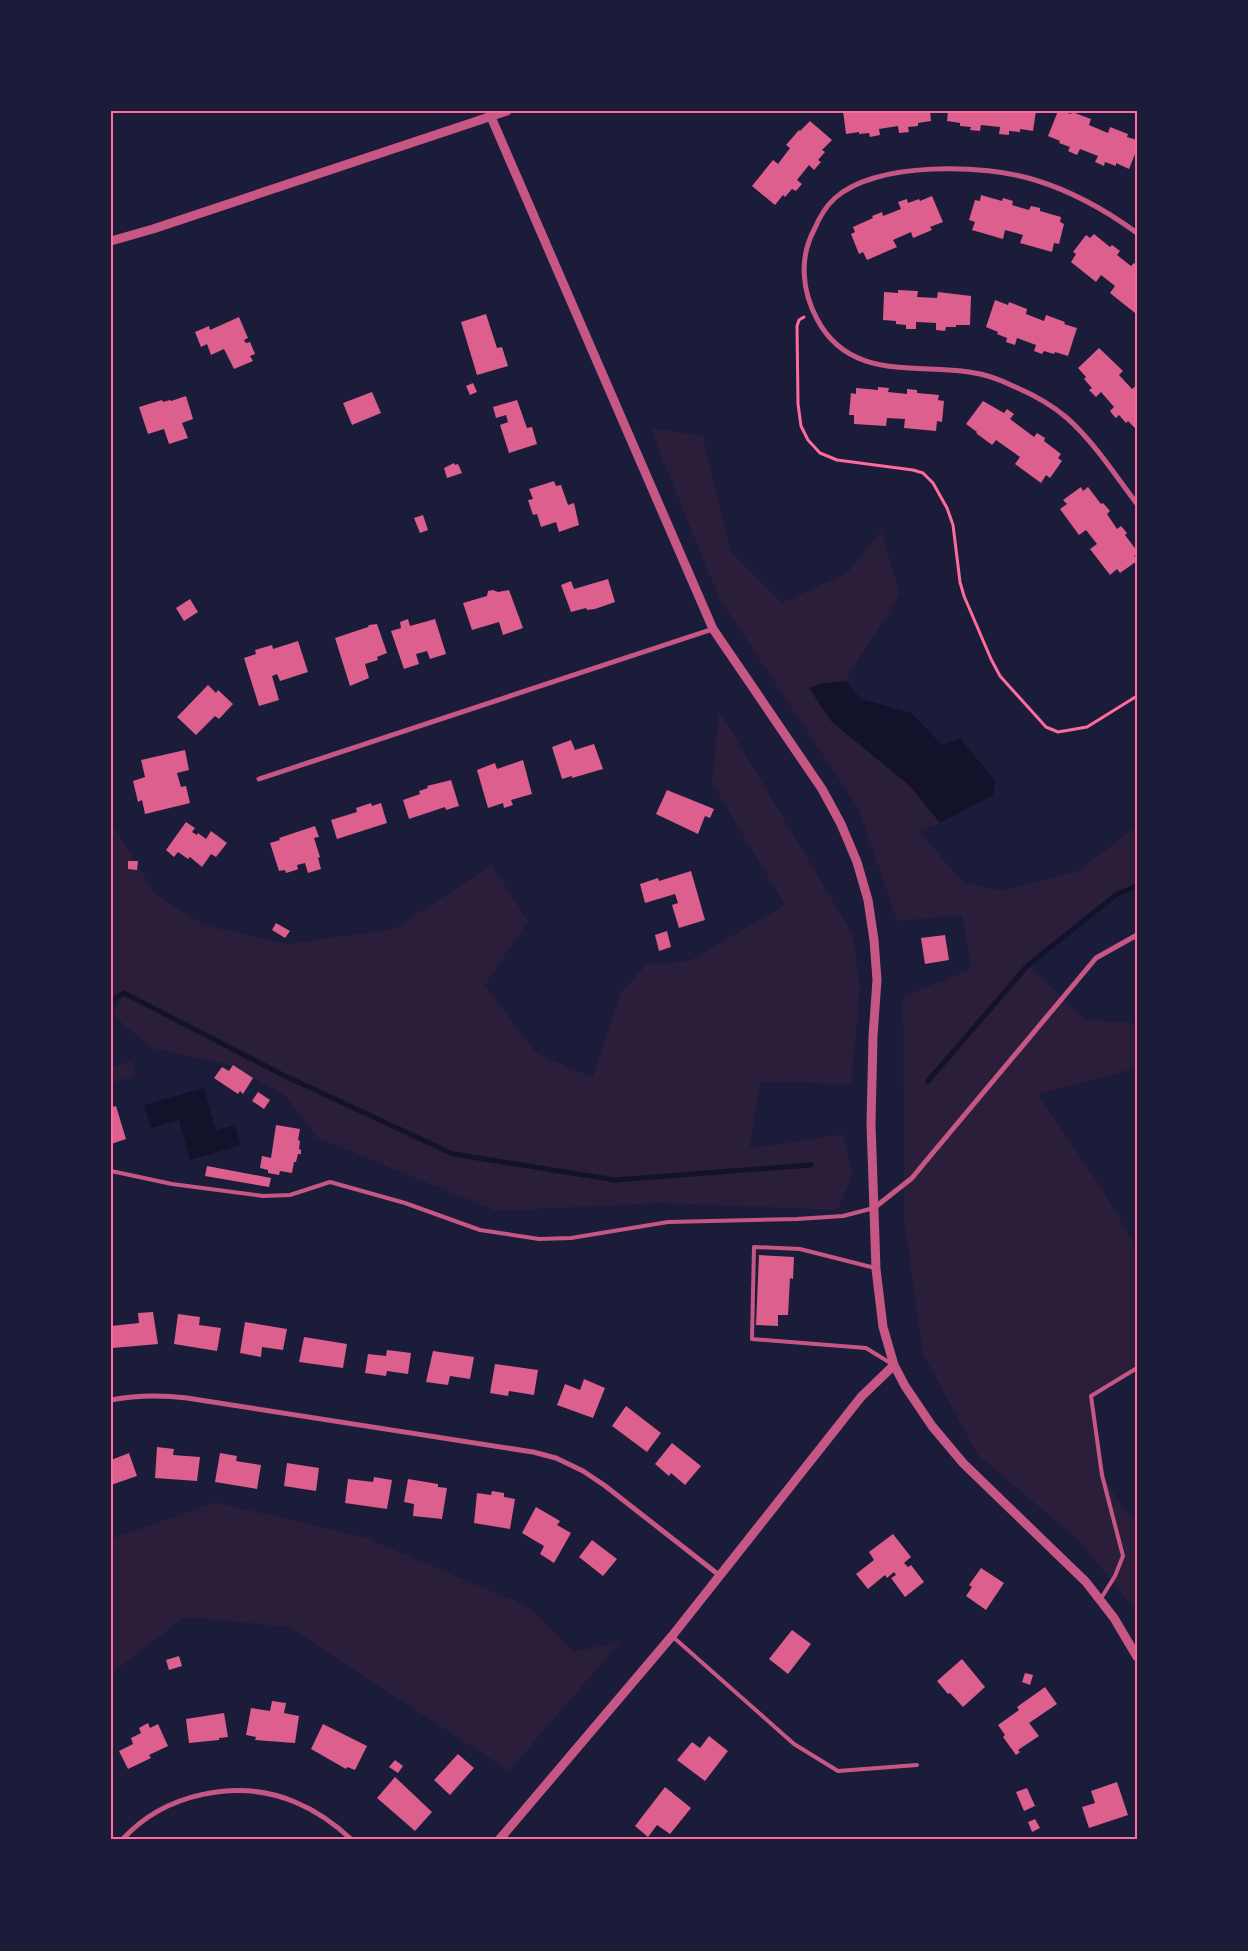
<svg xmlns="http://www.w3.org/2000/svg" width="1248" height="1951" viewBox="0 0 1248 1951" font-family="Commissioner,sans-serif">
  <rect width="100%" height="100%" fill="#1b1b3a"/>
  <path fill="#2a1e3b" d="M650,428L703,436L730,550L782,603L847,573L881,531L900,594L845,681L820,684L809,688L831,721L910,786L940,823L919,831L963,882L1003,891L1078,871L1137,826V886L1117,894L1028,965L1085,1019L1137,1024V1068L1038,1094L1102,1189L1137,1248V1368L1091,1397L1102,1475L1125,1511L1137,1519V1612L1078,1540L978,1455L923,1354L904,1220L903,997L971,969L962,915L897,921L860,811L719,598Z
    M719,710L853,935L860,989L851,1084L760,1082L749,1149L843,1134L853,1175L837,1210L661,1203L496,1211L316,1137L285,1095L226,1064L151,1048L112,1014L124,994L111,1000V822L156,895L204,925L286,944L394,929L492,865L528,921L485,985L536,1053L593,1078L621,992L646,965L689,961L785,905L712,783Z
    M132,1061L136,1076L111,1083V1065L112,1067Z
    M215,1502L364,1537L529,1607L574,1652L621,1641L509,1771L289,1627L184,1617L111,1674V1539Z"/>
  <path fill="#12122b" d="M845,681L861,699L911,713L942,745L960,738L995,781L993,795L940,823L910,786L831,721L809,688L820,684Z
    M204,1088L216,1130L235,1125L241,1145L190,1160L179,1120L151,1128L144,1105Z"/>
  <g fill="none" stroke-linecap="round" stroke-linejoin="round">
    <path stroke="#12122b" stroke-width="5" d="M111,1000L124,993L283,1075L453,1154L615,1180L811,1165
      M928,1081L1028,965L1117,894L1137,886"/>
  </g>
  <path fill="#dd5f8e" d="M843,111H930L931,121L918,123V126L908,127L909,132L899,133L898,126L879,129L880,135L870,137L869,133L859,134V132L846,134Z
    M948,111H1036L1033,131L1020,129V132L1009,131V135L999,134L1000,127L981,125L980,131L970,130L971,127L960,126V123L947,121Z
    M1058,111L1071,114L1072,112L1091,119L1089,125L1108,133L1110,127L1128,134L1127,137L1137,140V149L1129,169L1116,163V166L1105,162L1104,166L1095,162L1098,156L1080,149L1077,155L1068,151L1070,147L1059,143L1060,141L1048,136Z
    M810,121L832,140L822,150L825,152L818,160L821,162L814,170L809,165L797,180L802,184L796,191L792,189L785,197L783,195L775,205L752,186L773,160L778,164L790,148L786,145L799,130L800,131Z
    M981,195L1002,201L1003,198L1013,201L1012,205L1029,210L1031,206L1040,208V211L1061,217L1060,222L1064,224L1059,244L1054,243L1052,252L1020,243L1023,235L1005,230L1003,239L972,230L975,222L969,220L975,200L980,201Z
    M932,196L943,222L930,227L932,230L913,238L911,232L893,240L897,247L867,260L863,252L859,254L851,234L855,232L853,227L873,218L872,216L882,212L883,216L901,209L898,202L907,199L908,203L919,199L920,201Z
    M1094,234L1110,247L1112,245L1120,251L1117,255L1131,266L1134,263L1137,265V311L1135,313L1110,293L1115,286L1101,275L1096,282L1071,262L1076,254L1073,252L1086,235L1090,238Z
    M898,290L918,291L917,297L937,298L938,292L971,296L970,325H956V327H946L945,331L936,330V323L916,322V329H906V325L896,324V321L883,320L884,292L898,293Z
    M995,300L1008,305L1009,302L1027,309L1026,314L1044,321L1046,315L1065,322L1064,324L1077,328L1068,356L1055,352L1054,354L1044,351L1042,354L1034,351L1036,345L1017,338L1015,345L1006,342L1007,338L997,334L998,332L986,327Z
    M486,314L497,348L502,347L508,366L477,375L461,322Z
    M239,317L248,338L244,340L246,343L250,342L255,354L250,356L253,361L234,369L224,349L211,355L207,344L201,347L195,332L209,326L210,330Z
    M1099,348L1123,371L1119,375L1132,389L1137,385V430L1128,421L1126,423L1119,415L1116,418L1113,415L1110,411L1114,407L1101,392L1096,397L1089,390L1092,388L1084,379L1086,377L1078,368Z
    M473,383L477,392L470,395L466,386Z
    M878,387L889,388L888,392L907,394V389L917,390V393L939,395L938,400L944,401L942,422L937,421L936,431L904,428L905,419L887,418L886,426L854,424V415H849L851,393L856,394V388L878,390Z
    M372,392L381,413L352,425L343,403Z
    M186,396L193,419L182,423L188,438L169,444L164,429L148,434L139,407L162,400L163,402L170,400L171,401Z
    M517,400L527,428L532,427L537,444L509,453L500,425L508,422L506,415L496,418L493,407Z
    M983,401L1004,413L1007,409L1014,414L1010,419L1034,437L1037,433L1045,438L1044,441L1061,454L1058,458L1062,461L1050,478L1046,475L1041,483L1015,464L1020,457L996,440L992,445L976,433L977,432L966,424Z
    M454,463L455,465L458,464L462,473L447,478L444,468Z
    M554,481L556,486L561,485L568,505L574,503L579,525L559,532L556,522L541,527L537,514L533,515L528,500L533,499L529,489Z
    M1081,487L1083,491L1088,487L1101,504L1103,503L1110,511L1107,514L1117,529L1121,526L1127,533L1125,535L1137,551V554L1134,556L1137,561L1120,573L1117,569L1110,575L1090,549L1097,544L1086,530L1079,535L1060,509L1067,504L1063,500Z
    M423,515L428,530L420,533L414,518Z
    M608,579L615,602L595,609L587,610L586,608L571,612L561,585L571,581L574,589Z
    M493,590L498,592L509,590L523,628L503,635L499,622L472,630L463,603L487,596L488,591Z
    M190,599L198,612L184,621L176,608Z
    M408,619L410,626L435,619L446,654L430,659L427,651L416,654L419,664L404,669L391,631L401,628L400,622Z
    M377,624L387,653L377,657L378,660L365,664L369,678L350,686L335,638L368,627L369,625Z
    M298,641L308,672L280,681L277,674L272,676L279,700L259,706L244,658L256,654L255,650L272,645L273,649Z
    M208,685L216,693L218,690L233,704L219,719L215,716L196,735L177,717Z
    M571,740L575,750L594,744L603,769L572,778V776L562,779L552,747Z
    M185,750L189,770L177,773L181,787L186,786L190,803L145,814L142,800L138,802L133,781L145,777L141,760Z
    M523,760L532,794L511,800L513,805L504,808L503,803L488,808L477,770L495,763L497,769Z
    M451,780L459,806L446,810L445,807L409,819L403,800L420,794L419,791L428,788L427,786Z
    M667,790L714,809L710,818L705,816L698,834L656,814Z
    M371,803L372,806L381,803L387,823L337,839L331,820L357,812L356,808Z
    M186,822L195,828L192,832L197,835L198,833L206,839L211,831L227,843L216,857L211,854L202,867L190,857L188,859L178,852L174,857L166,850Z
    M315,826L319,837L314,838L320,857L318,858L321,869L308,873L305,863L297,865L298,869L296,870L286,873L285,870L279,871L270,843L280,840L279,838Z
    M128,861H138L137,870L128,869Z
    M691,871L705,920L679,928L672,905L678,903L675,894L645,903L640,884L658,878L659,881Z
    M276,923L290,931L285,938L272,930Z
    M667,931L671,947L659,951L655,935Z
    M945,935L949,960L925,964L921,938Z
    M233,1065L253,1078L243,1094L240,1091L238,1094L214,1078L222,1067L229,1071Z
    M258,1092L270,1100L264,1109L252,1101Z
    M116,1106L126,1139L111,1144V1107Z
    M276,1125L300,1129L298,1140L300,1141L299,1149L301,1150V1154H298L296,1162H294L292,1173L280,1171L279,1175L268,1173V1170L260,1168L262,1156L271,1158Z
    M207,1166L271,1178L269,1187L205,1176Z
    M759,1255L794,1257L793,1279L790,1278L788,1315H778V1326L756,1325Z
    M153,1312L158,1344L113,1348L111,1326L139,1323L138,1313Z
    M178,1314L200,1317L199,1325L221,1328L217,1351L174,1344Z
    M245,1322L287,1329L283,1350L262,1347L261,1357L240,1353Z
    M304,1337L347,1344L343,1368L299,1362Z
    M387,1350L411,1353L408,1374L387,1371L386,1376L365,1373L368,1354L386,1356Z
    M433,1351L474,1357L470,1379L450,1376L448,1385L426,1382Z
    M495,1364L538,1370L534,1395L509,1391L508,1396L490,1393Z
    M584,1379L605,1388L593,1418L557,1405L565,1384L580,1390Z
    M626,1406L661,1433L647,1452L612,1426Z
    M672,1443L701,1466L685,1485L671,1473L669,1476L655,1464Z
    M157,1447L174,1449L173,1455L200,1457L197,1481L155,1478Z
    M129,1453L137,1476L111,1485V1460Z
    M220,1453L237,1456L236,1461L261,1465L257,1489L215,1482Z
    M287,1463L319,1468L316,1491L284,1486Z
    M374,1477L392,1480L387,1509L345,1503L348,1479L373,1482Z
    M408,1479L438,1484V1487L447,1488L442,1519L413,1516L414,1504L404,1502Z
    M492,1491L504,1493V1497L515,1499L510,1529L474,1523L477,1493L491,1495Z
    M536,1507L560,1521L557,1525L571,1533L554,1563L540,1554L544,1546L522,1533Z
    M893,1534L911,1557L904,1563L908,1567L911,1565L924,1582L905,1597L891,1578L896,1575L894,1572L887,1578L885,1575L868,1589L856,1574L874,1560L869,1552Z
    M592,1540L617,1559L603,1576L579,1557Z
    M981,1568L1004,1583L986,1610L966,1596L972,1587L969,1585Z
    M792,1630L811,1644L788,1674L769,1659Z
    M179,1656L182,1666L169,1670L166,1660Z
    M962,1659L985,1687L963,1707L950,1693L948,1694L937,1681Z
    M1025,1673L1033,1675L1030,1685L1022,1682Z
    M1045,1687L1057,1704L1029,1723L1039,1736L1018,1750L1020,1752L1016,1755L1003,1737L1005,1735L998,1725L1019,1710L1017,1707Z
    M272,1701L286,1703L284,1713L299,1716L295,1743L255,1740L256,1737L246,1735L251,1708L270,1711Z
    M224,1713L228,1737L219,1738V1740L189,1743L186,1719Z
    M148,1723L150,1728L158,1724L168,1746L149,1755L151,1758L128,1769L119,1751L133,1744L131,1738L141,1733L139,1728Z
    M323,1724L367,1746L355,1770L347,1767L346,1769L311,1749Z
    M709,1736L728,1751L705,1781L677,1760L692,1742L700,1748Z
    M458,1754L474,1768L450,1795L434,1780Z
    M395,1760L403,1766L398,1773L389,1767Z
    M395,1777L432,1812L415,1831L377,1798Z
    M1117,1782L1128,1815L1089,1828L1082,1807L1095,1803L1091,1791Z
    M665,1787L691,1808L670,1834L657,1825L648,1837L635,1826Z
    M1027,1788L1035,1806L1024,1811L1016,1792Z
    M1035,1819L1040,1828L1032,1832L1028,1822Z"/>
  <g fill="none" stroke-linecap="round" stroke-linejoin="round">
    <path stroke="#ff6b9d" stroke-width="3" d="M804,317L799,320L797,326L798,404L801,426L808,440L820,453L837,460L913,470L923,473L933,483L947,508L953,525L960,582L964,596L991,659L1000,676L1046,727L1058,732L1087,727L1137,696"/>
    <path stroke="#c65784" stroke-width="4" d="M111,1171L172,1184L263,1196L290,1195L330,1182L405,1203L480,1230L539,1239L571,1238L668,1222L797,1219L843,1216L874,1208
      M875,1268L800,1249L754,1247L752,1339L866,1348L892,1364
      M1100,1600L1115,1576L1123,1556L1102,1475L1091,1396L1137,1368
      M672,1636L794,1744L838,1771L917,1765"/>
    <path stroke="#c65784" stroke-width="5" d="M1137,233C1107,211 1071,191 1035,180C985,164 876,161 835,198C825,207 819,218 814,230C799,258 802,291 817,319C849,380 913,364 969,372C984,374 999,379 1013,386C1032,394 1052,405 1067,418C1094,442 1115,475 1137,504
      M259,779L713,629
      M874,1208L912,1178L926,1161L1096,958L1137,935
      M111,1400C137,1395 161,1395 187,1398L533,1452L556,1458L583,1471L604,1485L719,1575
      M122,1840C164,1793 238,1778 295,1802C317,1811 335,1824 352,1840"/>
    <path stroke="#c65784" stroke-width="9" d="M491,117L713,629L822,789L841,824L857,862L868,900L874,940L877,980L873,1036L871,1124L876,1269L883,1327L894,1365L905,1386L932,1426L963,1463L1086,1582L1114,1618L1137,1657
      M111,241L153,229L507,111
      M499,1840L672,1636L861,1397L894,1365"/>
  </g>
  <rect width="1248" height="1951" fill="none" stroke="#1b1b3a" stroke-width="225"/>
  <rect x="112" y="112" width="1024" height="1726" fill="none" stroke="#ff6b9d" stroke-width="2"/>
</svg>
